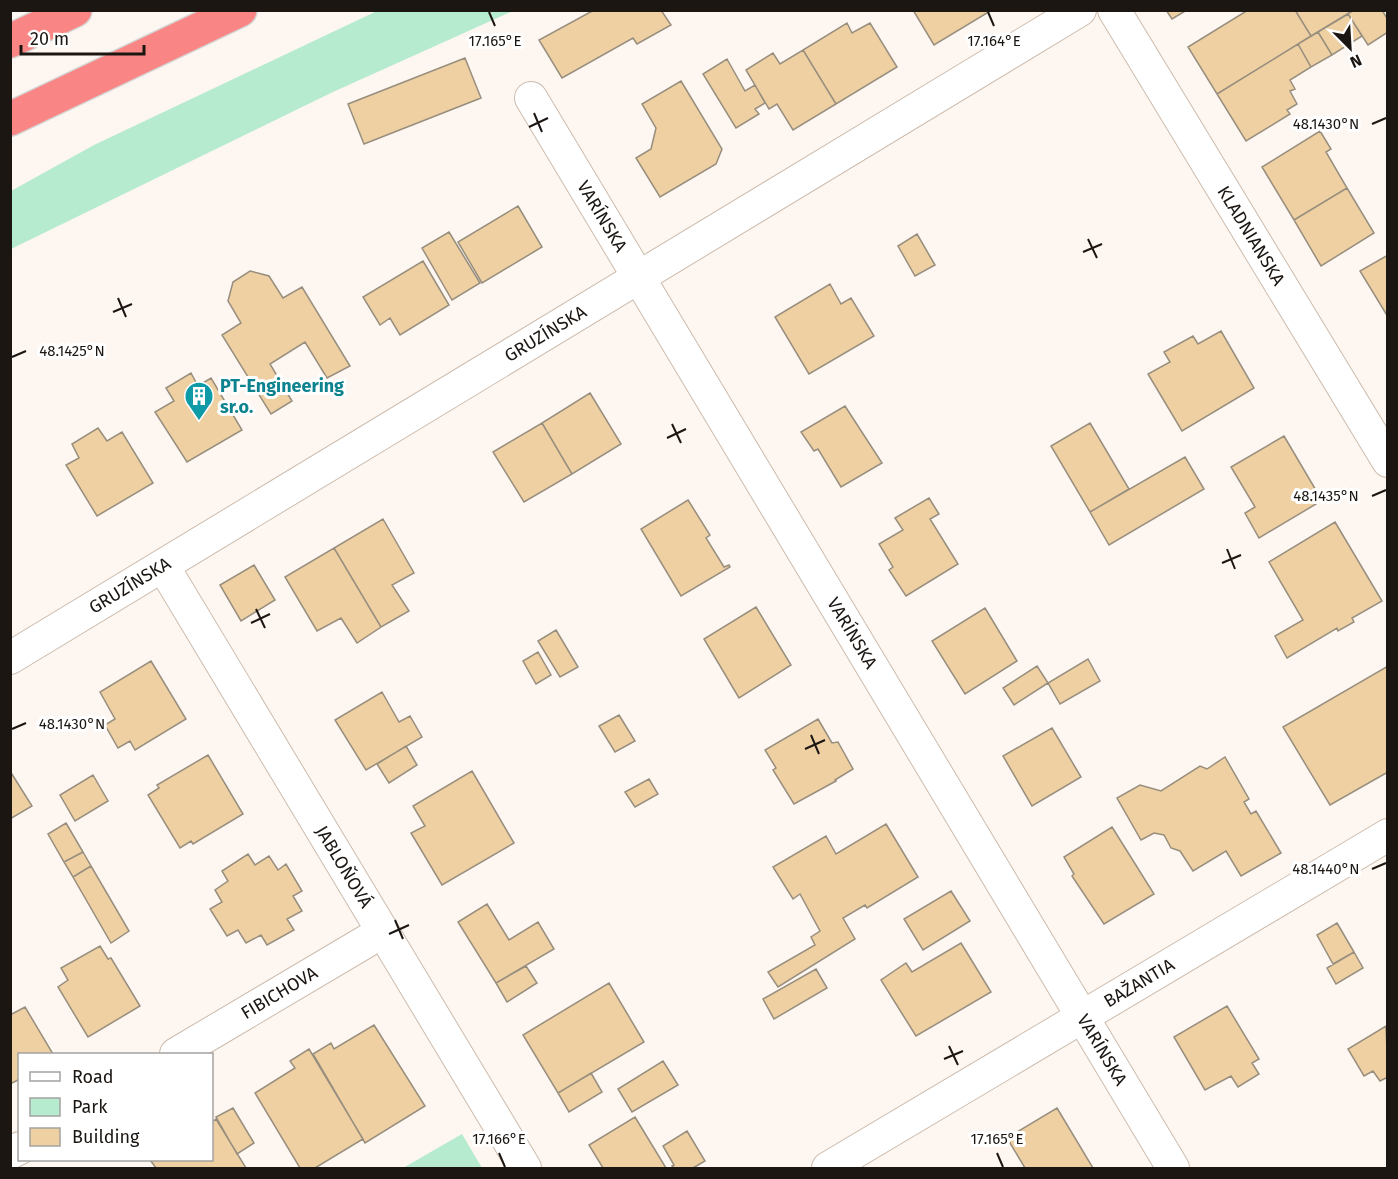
<svg xmlns="http://www.w3.org/2000/svg" width="1398" height="1179" viewBox="0 0 1398 1179" font-family="'Fira Sans',sans-serif">
  <rect width="100%" height="100%" fill="#fdf6f1"/>
  <path fill="#b7ebd0" d="M377,11H513L333,92L11,249V191L94,145Z
    M462,1134L482,1168H403Z"/>
  <path fill="#eed0a2" stroke="#988e7e" stroke-width="1.5" d="M594,10H661L671,25L637,44L633,38L562,78L539,40Z
    M913,10H992L934,45Z
    M1166,10H1187L1172,19Z
    M1248,10H1295L1311,36L1217,94L1188,47Z
    M1295,10H1354L1311,36Z
    M1354,10H1382L1388,20V32L1368,45L1348,14Z
    M1348,14L1362,36L1332,55L1318,32Z
    M847,23L852,33L870,23L897,67L836,104L803,50Z
    M1318,32L1332,55L1311,67L1298,44Z
    M1298,44L1311,67L1290,80L1295,89L1290,91L1297,104L1287,110L1290,114L1246,141L1217,94Z
    M803,50L836,104L793,130L777,104L769,109L746,70L773,53L780,64Z
    M465,58L481,98L364,144L348,104Z
    M727,59L745,91L755,85L765,103L755,109L759,114L736,128L703,74Z
    M681,81L722,149L716,164L660,197L636,158L651,149L656,128L642,104Z
    M1320,131L1331,149L1326,152L1347,188L1294,220L1262,167Z
    M1347,188L1374,233L1321,266L1294,220Z
    M518,206L542,247L482,283L458,242Z
    M449,232L480,283L452,300L422,248Z
    M917,234L935,265L915,276L898,246Z
    M1388,255V317L1360,271Z
    M423,261L449,305L400,335L390,318L380,325L363,297Z
    M250,271L269,276L283,298L302,287L350,366L327,378L305,342L270,364L292,401L271,414L222,335L241,323L228,301L233,282Z
    M830,284L841,304L851,298L874,336L809,374L775,317Z
    M1221,331L1254,388L1182,431L1148,374L1170,362L1164,352L1193,336L1198,344Z
    M191,373L198,386L211,378L242,430L187,462L155,412L174,401L166,388Z
    M590,393L621,444L572,474L542,423Z
    M845,406L882,463L841,487L818,449L814,451L801,432Z
    M542,423L572,474L524,502L493,452Z
    M1090,423L1129,489L1090,512L1051,446Z
    M98,428L107,441L122,432L153,483L97,516L66,465L79,458L72,444Z
    M1284,436L1317,492L1311,495L1316,504L1259,538L1245,513L1255,507L1231,467Z
    M1185,457L1204,489L1109,545L1090,512Z
    M929,498L939,514L930,519L958,564L906,596L889,570L893,567L879,544L903,530L895,518Z
    M688,500L710,535L706,538L724,567L729,565L730,567L681,596L641,529Z
    M383,519L414,573L392,585L409,611L381,627L334,548Z
    M1335,522L1382,601L1352,618L1354,622L1338,631L1337,628L1287,658L1275,636L1303,620L1269,562Z
    M334,548L381,627L357,643L341,618L317,631L285,577Z
    M254,565L275,600L241,621L220,585Z
    M756,607L791,665L739,698L704,639Z
    M985,608L1017,661L965,694L932,641Z
    M556,630L578,667L560,677L538,641Z
    M538,652L551,675L536,684L523,661Z
    M1088,659L1100,681L1060,704L1048,683Z
    M151,661L186,719L135,750L130,741L118,748L105,725L115,719L100,692Z
    M1037,666L1048,683L1014,705L1003,688Z
    M1388,666V772L1330,805L1283,727Z
    M382,692L399,722L410,716L422,737L366,770L335,720Z
    M619,715L635,741L615,752L599,726Z
    M818,719L832,743L838,742L853,769L835,780L836,781L794,804L773,770L776,768L765,750Z
    M1052,728L1081,777L1032,806L1003,756Z
    M406,746L417,765L389,783L377,764Z
    M208,755L243,814L193,844L191,841L180,848L148,795L159,788L157,785Z
    M1225,757L1249,799L1244,802L1251,814L1256,811L1281,853L1241,876L1226,851L1193,871L1180,851L1171,848L1164,835L1154,833L1141,840L1117,798L1140,785L1161,791L1200,766L1207,769Z
    M10,771L32,806L10,819Z
    M472,771L514,843L442,885L411,833L425,826L413,806Z
    M93,775L108,801L75,821L60,795Z
    M649,779L658,794L635,807L625,792Z
    M66,823L83,852L64,862L48,834Z
    M886,824L918,877L867,908L865,905L843,918L855,939L778,987L768,972L815,945L811,937L820,931L800,894L793,899L773,867L826,836L836,854Z
    M1112,827L1154,894L1104,924L1072,876L1074,874L1064,857Z
    M83,852L91,866L73,877L64,862Z
    M248,854L255,865L269,856L278,870L286,864L302,891L293,896L302,911L287,919L294,930L267,945L261,935L246,943L238,930L227,936L210,909L222,902L215,890L228,881L222,871Z
    M91,866L129,931L111,943L73,877Z
    M951,891L970,921L923,950L904,919Z
    M487,904L509,940L538,922L554,949L496,983L458,922Z
    M1337,923L1354,952L1333,964L1317,935Z
    M961,943L991,992L916,1036L881,980L906,963L912,972Z
    M100,946L108,959L111,958L140,1006L88,1037L58,987L68,980L61,968Z
    M1354,952L1363,968L1336,984L1327,968Z
    M526,966L537,983L507,1002L496,983Z
    M816,969L827,988L774,1019L763,999Z
    M609,983L644,1042L558,1093L523,1035Z
    M1227,1006L1259,1059L1252,1063L1259,1074L1238,1087L1231,1076L1205,1090L1174,1037Z
    M25,1007L53,1054H20V1079L10,1084V1015Z
    M374,1025L425,1106L365,1143L313,1054L331,1043L334,1049Z
    M1386,1026L1388,1077L1380,1081L1373,1071L1364,1076L1348,1049Z
    M309,1049L363,1139L315,1168H300L255,1093L295,1068L290,1061Z
    M663,1061L678,1085L632,1112L618,1089Z
    M591,1073L602,1092L569,1112L558,1093Z
    M233,1108L254,1143L237,1154L216,1117Z
    M1057,1108L1093,1168H1025L1007,1138Z
    M635,1117L666,1168H603L589,1145Z
    M216,1119L246,1168H156L150,1160H212V1122Z
    M687,1131L705,1161L693,1168H674L672,1166L674,1165L663,1146Z"/>
  <g fill="none" stroke-linecap="round" stroke-linejoin="round">
    <g stroke="#ccbcae" stroke-width="34">
      <g id="minor">
        <path id="s1" d="M1114,10L1388,461"/>
        <path id="s2" d="M531,98L1173,1168"/>
        <path id="s3" d="M163,566L525,1168"/>
        <path id="s4" d="M10,658L1080,10"/>
        <path id="s5" d="M176,1054L382,932"/>
        <path d="M10,1153L20,1148"/>
        <path id="s6" d="M828,1168L1388,835"/>
      </g>
    </g>
    <g stroke="#d6d5d4" stroke-width="36">
      <path id="motorway" d="M10,41L75,10
        M10,119L240,10"/>
    </g>
    <use href="#minor" stroke="#fff" stroke-width="32"/>
    <use href="#motorway" stroke="#f98684" stroke-width="33"/>
  </g>
  <path fill="none" stroke="#1c1612" stroke-width="2" d="M489,12L495,26M988,12L994,26M534,113L542,132M1372,124L1386,118M529,127L548,118M1088,239L1097,258M1083,252L1102,244M118,298L126,317M113,312L132,304M12,357L26,351M672,424L681,443M667,438L686,429M1372,496L1386,490M1227,549L1235,569M1222,563L1241,555M256,609L265,628M251,623L270,614M12,729L26,723M811,735L819,754M805,749L825,740M1372,869L1386,863M395,920L403,939M389,934L409,925M949,1046L958,1065M944,1059L963,1051M499,1153L505,1167M997,1153L1003,1167"/>
  <defs>
    <g id="building-pin" transform="scale(1.5)"><path d="M0 17L-7.5 6A9.5 9.5 0 1 1 7.5 6Z" fill="#0f9aa8" stroke="#fff"/><path d="M-4-6H4V6H1V3H-1V6H-4ZM-2.5-4.3h1.7v1.8h-1.7ZM.8-4.3h1.7v1.8H.8ZM-2.5-1h1.7V.8h-1.7ZM.8-1h1.7V.8H.8Z" fill="#fff"/></g>
  </defs>
  <g fill-rule="evenodd">
    <use href="#building-pin" x="199" y="396"/>
  </g>
  <g text-anchor="middle" dominant-baseline="central" stroke-width="6" stroke-linejoin="round" paint-order="stroke">
    <g font-size="18" fill="#1c1612" stroke="#fff">
      <text stroke="none"><textPath href="#s2" startOffset="138">VARÍNSKA</textPath></text>
      <text stroke="none"><textPath href="#s1" startOffset="264">KLADNIANSKA</textPath></text>
      <text stroke="none"><textPath href="#s4" startOffset="626">GRUZÍNSKA</textPath></text>
      <text stroke="none"><textPath href="#s4" startOffset="140">GRUZÍNSKA</textPath></text>
      <text stroke="none"><textPath href="#s2" startOffset="624">VARÍNSKA</textPath></text>
      <text stroke="none"><textPath href="#s3" startOffset="351">JABLOŇOVÁ</textPath></text>
      <text stroke="none"><textPath href="#s6" startOffset="362">BAŽANTIA</textPath></text>
      <text stroke="none"><textPath href="#s5" startOffset="120">FIBICHOVA</textPath></text>
      <text stroke="none"><textPath href="#s2" startOffset="1110">VARÍNSKA</textPath></text>
    </g>
    <g font-size="18" font-weight="bold" fill="#0d838f" stroke="#fff" text-anchor="start">
      <text x="220" y="386">PT-Engineering<tspan x="220" dy="21">sr.o.</tspan></text>
    </g>
  </g>
  <g font-size="15" text-anchor="middle" fill="#1c1612" stroke="#fff" stroke-width="6" stroke-linejoin="round" paint-order="stroke">
    <text x="495" y="46">17.165°E</text>
    <text x="994" y="46">17.164°E</text>
    <text x="1326" y="129">48.1430°N</text>
    <text x="72" y="356">48.1425°N</text>
    <text x="1326" y="501">48.1435°N</text>
    <text x="72" y="729">48.1430°N</text>
    <text x="1326" y="874">48.1440°N</text>
    <text x="499" y="1144">17.166°E</text>
    <text x="997" y="1144">17.165°E</text>
  </g>
  <rect width="1398" height="1179" fill="none" stroke="#1c1612" stroke-width="24"/>
  <rect x="18" y="1053" width="195" height="108" fill="#ffffff" stroke="#a4a2a0" stroke-width="1.5"/>
  <rect x="30" y="1072" width="30" height="9" fill="#ffffff" stroke="#a4a2a0" stroke-width="1.5"/>
  <text x="72" y="1083" font-size="18" fill="#1c1612">Road</text>
  <rect x="30" y="1098" width="30" height="18" fill="#b7ebd0" stroke="#a4a2a0" stroke-width="1.5"/>
  <text x="72" y="1113" font-size="18" fill="#1c1612">Park</text>
  <rect x="30" y="1128" width="30" height="18" fill="#eed0a2" stroke="#a4a2a0" stroke-width="1.5"/>
  <text x="72" y="1143" font-size="18" fill="#1c1612">Building</text>
  <g transform="translate(1350 48) rotate(156)" stroke="#ffffff" stroke-width="4.5" paint-order="stroke">
  <path d="M0-4.5L10 22L0 15L-10 22Z" fill="#1c1612"/>
  <text y="-9" font-size="16" font-weight="bold" text-anchor="middle" fill="#1c1612">N</text>
  </g>
  <path d="M21 45v9h123v-9" fill="none" stroke="#1c1612" stroke-width="3"/>
  <text x="30" y="45" font-size="18" fill="#1c1612" stroke="#ffffff" stroke-width="4.5" paint-order="stroke">20 m</text>
</svg>
